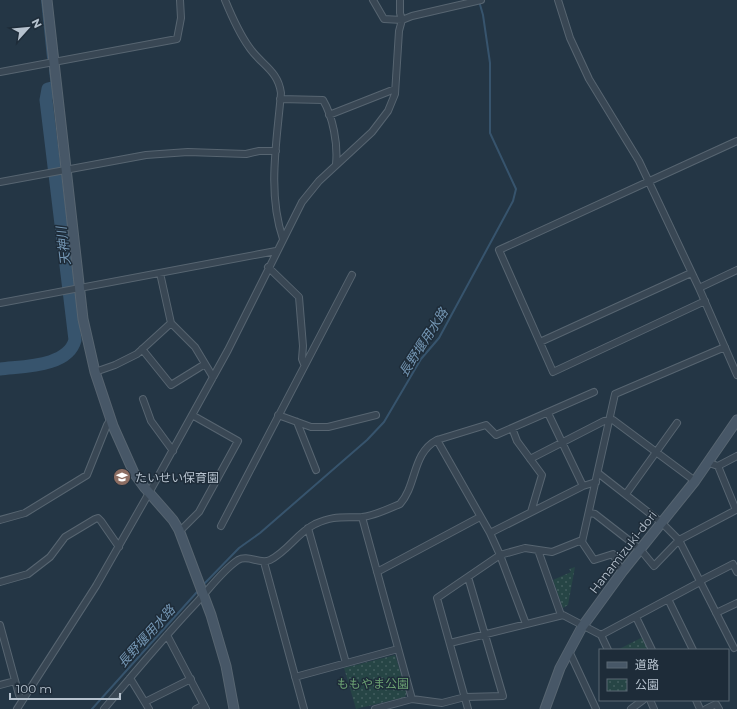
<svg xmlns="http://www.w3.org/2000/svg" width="737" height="709" viewBox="0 0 737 709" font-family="Montserrat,'Noto Sans JP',sans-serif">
  <defs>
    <pattern id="park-dots" width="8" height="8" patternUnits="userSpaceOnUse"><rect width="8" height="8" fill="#264545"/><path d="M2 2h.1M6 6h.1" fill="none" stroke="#435e5f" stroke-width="1.8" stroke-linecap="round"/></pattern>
  </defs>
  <rect width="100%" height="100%" fill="#243645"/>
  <path fill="url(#park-dots)" d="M575,567L568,605L563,608L553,580L571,572L569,569Z
    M643,637L649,650H617Z
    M395,655L407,693L405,697L356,709L344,668Z"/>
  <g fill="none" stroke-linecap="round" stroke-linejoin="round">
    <path stroke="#37546d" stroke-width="2" d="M42,0L48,58
      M50,70L52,88
      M205,583L239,548L260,533L367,440L384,422L421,359L439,338L513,201L516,189L490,133V63L483,15L479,1
      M92,709L197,592"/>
    <path stroke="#37546d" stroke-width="13" d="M0,369C23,366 68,367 75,340L46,100L48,89L52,88"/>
    <g stroke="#576571" stroke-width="8">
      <path id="street" d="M225,0C232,17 239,33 249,47C261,65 278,70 281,93C277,141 267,192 283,239
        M373,0L384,19L402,20
        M400,0V13L402,20
        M558,0L570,38L589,79L639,161L699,288L737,375
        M0,72L177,39L181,18L180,0
        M280,99L323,100C333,117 338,144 336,164
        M329,115L395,89
        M0,182L146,155L188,152L246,154L259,151H276
        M268,267L299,297L303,346L302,359L304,364
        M160,273L171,323L195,347L213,377
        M699,288L737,270
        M705,301L553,372L499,250L737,141
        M0,303L276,251
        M540,342L691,273
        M142,349L171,385L205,364
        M95,372L115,365L137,354L171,323
        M143,399L151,421L173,451
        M548,413L583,486
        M278,415L311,427H328L376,415
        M297,422L316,470
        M512,428L517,441L542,475L531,512
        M437,440L490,533L500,555L526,624
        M530,459L604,421L613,420L695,481
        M709,463L718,466L737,456
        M598,473L662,523L679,540L734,648
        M626,494L677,423
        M590,513L595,514L640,549L654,566L679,540L736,510L718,466
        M362,517L412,699
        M0,520L25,513L87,475L107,425L111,419
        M221,526L352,275
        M308,528L346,663
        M179,532L199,512L238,441L192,415
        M490,533L583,486L596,482
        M538,550L561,615
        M264,562L304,709
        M377,572L480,517
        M622,572L613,554L594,560L582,542L615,394L725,347
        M700,581L733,564L737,572
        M0,582L28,574L50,557L65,537L95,519L98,518L101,521L119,547
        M668,599L693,650
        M716,613L737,603
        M636,617L652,650
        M0,625L19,695L22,700
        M167,635L206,709
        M601,635L700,582
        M450,643L563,615L601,635L608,650
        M569,651L596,709
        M295,677L398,649
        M130,678L149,709
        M0,685L15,681
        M650,700L654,709
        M696,700L700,709
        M145,702L191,679
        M17,709L96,586L149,493L228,350L302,202L319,181L372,132L388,111L395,94L399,31L402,20L412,16L481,0
        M104,709C134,673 165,636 198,601C210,588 223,570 238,560C248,554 260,565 270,560C288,551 297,533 315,524C335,515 342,518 362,517C374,516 388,509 400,504C417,485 412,453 437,440L486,425L496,435L594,392
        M196,709L204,705
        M375,709L412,699L442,703L465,697L503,696L468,577
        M468,709L437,598L500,555L525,548L552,552L582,540
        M631,709L643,700
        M706,709L716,704L719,709"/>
    </g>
    <g stroke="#576571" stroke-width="11">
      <path id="secondary" d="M47,0L83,319L95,372L113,426L134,473L145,488L173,520L179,530L211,615L226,666L234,709
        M545,709L560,668L582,627L622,572L695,481L737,420"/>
    </g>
    <use href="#street" stroke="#394754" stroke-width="6"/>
    <use href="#secondary" stroke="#475767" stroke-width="9"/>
  </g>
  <defs>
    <g id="school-disc" transform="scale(0.9)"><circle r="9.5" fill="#8d6e63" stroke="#1e2c39"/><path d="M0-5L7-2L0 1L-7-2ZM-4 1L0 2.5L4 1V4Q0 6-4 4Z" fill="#fff"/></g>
  </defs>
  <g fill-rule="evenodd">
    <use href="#school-disc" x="122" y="477"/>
  </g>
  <g text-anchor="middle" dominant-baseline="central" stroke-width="3" stroke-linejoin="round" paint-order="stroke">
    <g font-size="12" fill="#b6c2ce" stroke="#1e2c39" text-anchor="start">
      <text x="135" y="477">たいせい保育園</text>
    </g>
    <g font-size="12" fill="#b6c2ce" stroke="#1e2c39">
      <text transform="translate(623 552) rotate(-52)">Hanamizuki-dori</text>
    </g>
    <g font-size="12" fill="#6ba072" stroke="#1e2c39">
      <text x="373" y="683">ももやま公園</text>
    </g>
    <g font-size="13" font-style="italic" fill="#7496b3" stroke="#1e2c39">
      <text transform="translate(63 246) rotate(-97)">天神川</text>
      <text transform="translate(423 342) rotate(-57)">長野堰用水路</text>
      <text transform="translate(146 636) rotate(-48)">長野堰用水路</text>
    </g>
  </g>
  <rect x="599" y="649" width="130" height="52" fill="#1e2c39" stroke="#5b6875"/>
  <rect x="607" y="662" width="20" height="6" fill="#475767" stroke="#5b6875"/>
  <text x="635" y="669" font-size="12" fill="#b6c2ce">道路</text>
  <rect x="607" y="679" width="20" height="12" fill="url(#park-dots)" stroke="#5b6875"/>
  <text x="635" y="689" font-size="12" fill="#b6c2ce">公園</text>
  <g transform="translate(28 28) rotate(63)" stroke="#1e2c39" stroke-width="3" paint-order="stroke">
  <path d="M0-3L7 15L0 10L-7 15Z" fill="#b6c2ce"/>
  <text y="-6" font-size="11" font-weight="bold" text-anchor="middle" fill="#b6c2ce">N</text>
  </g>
  <path d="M10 693v6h110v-6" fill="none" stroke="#b6c2ce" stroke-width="2"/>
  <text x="16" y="693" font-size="12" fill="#b6c2ce" stroke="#1e2c39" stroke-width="3" paint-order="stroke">100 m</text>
</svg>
